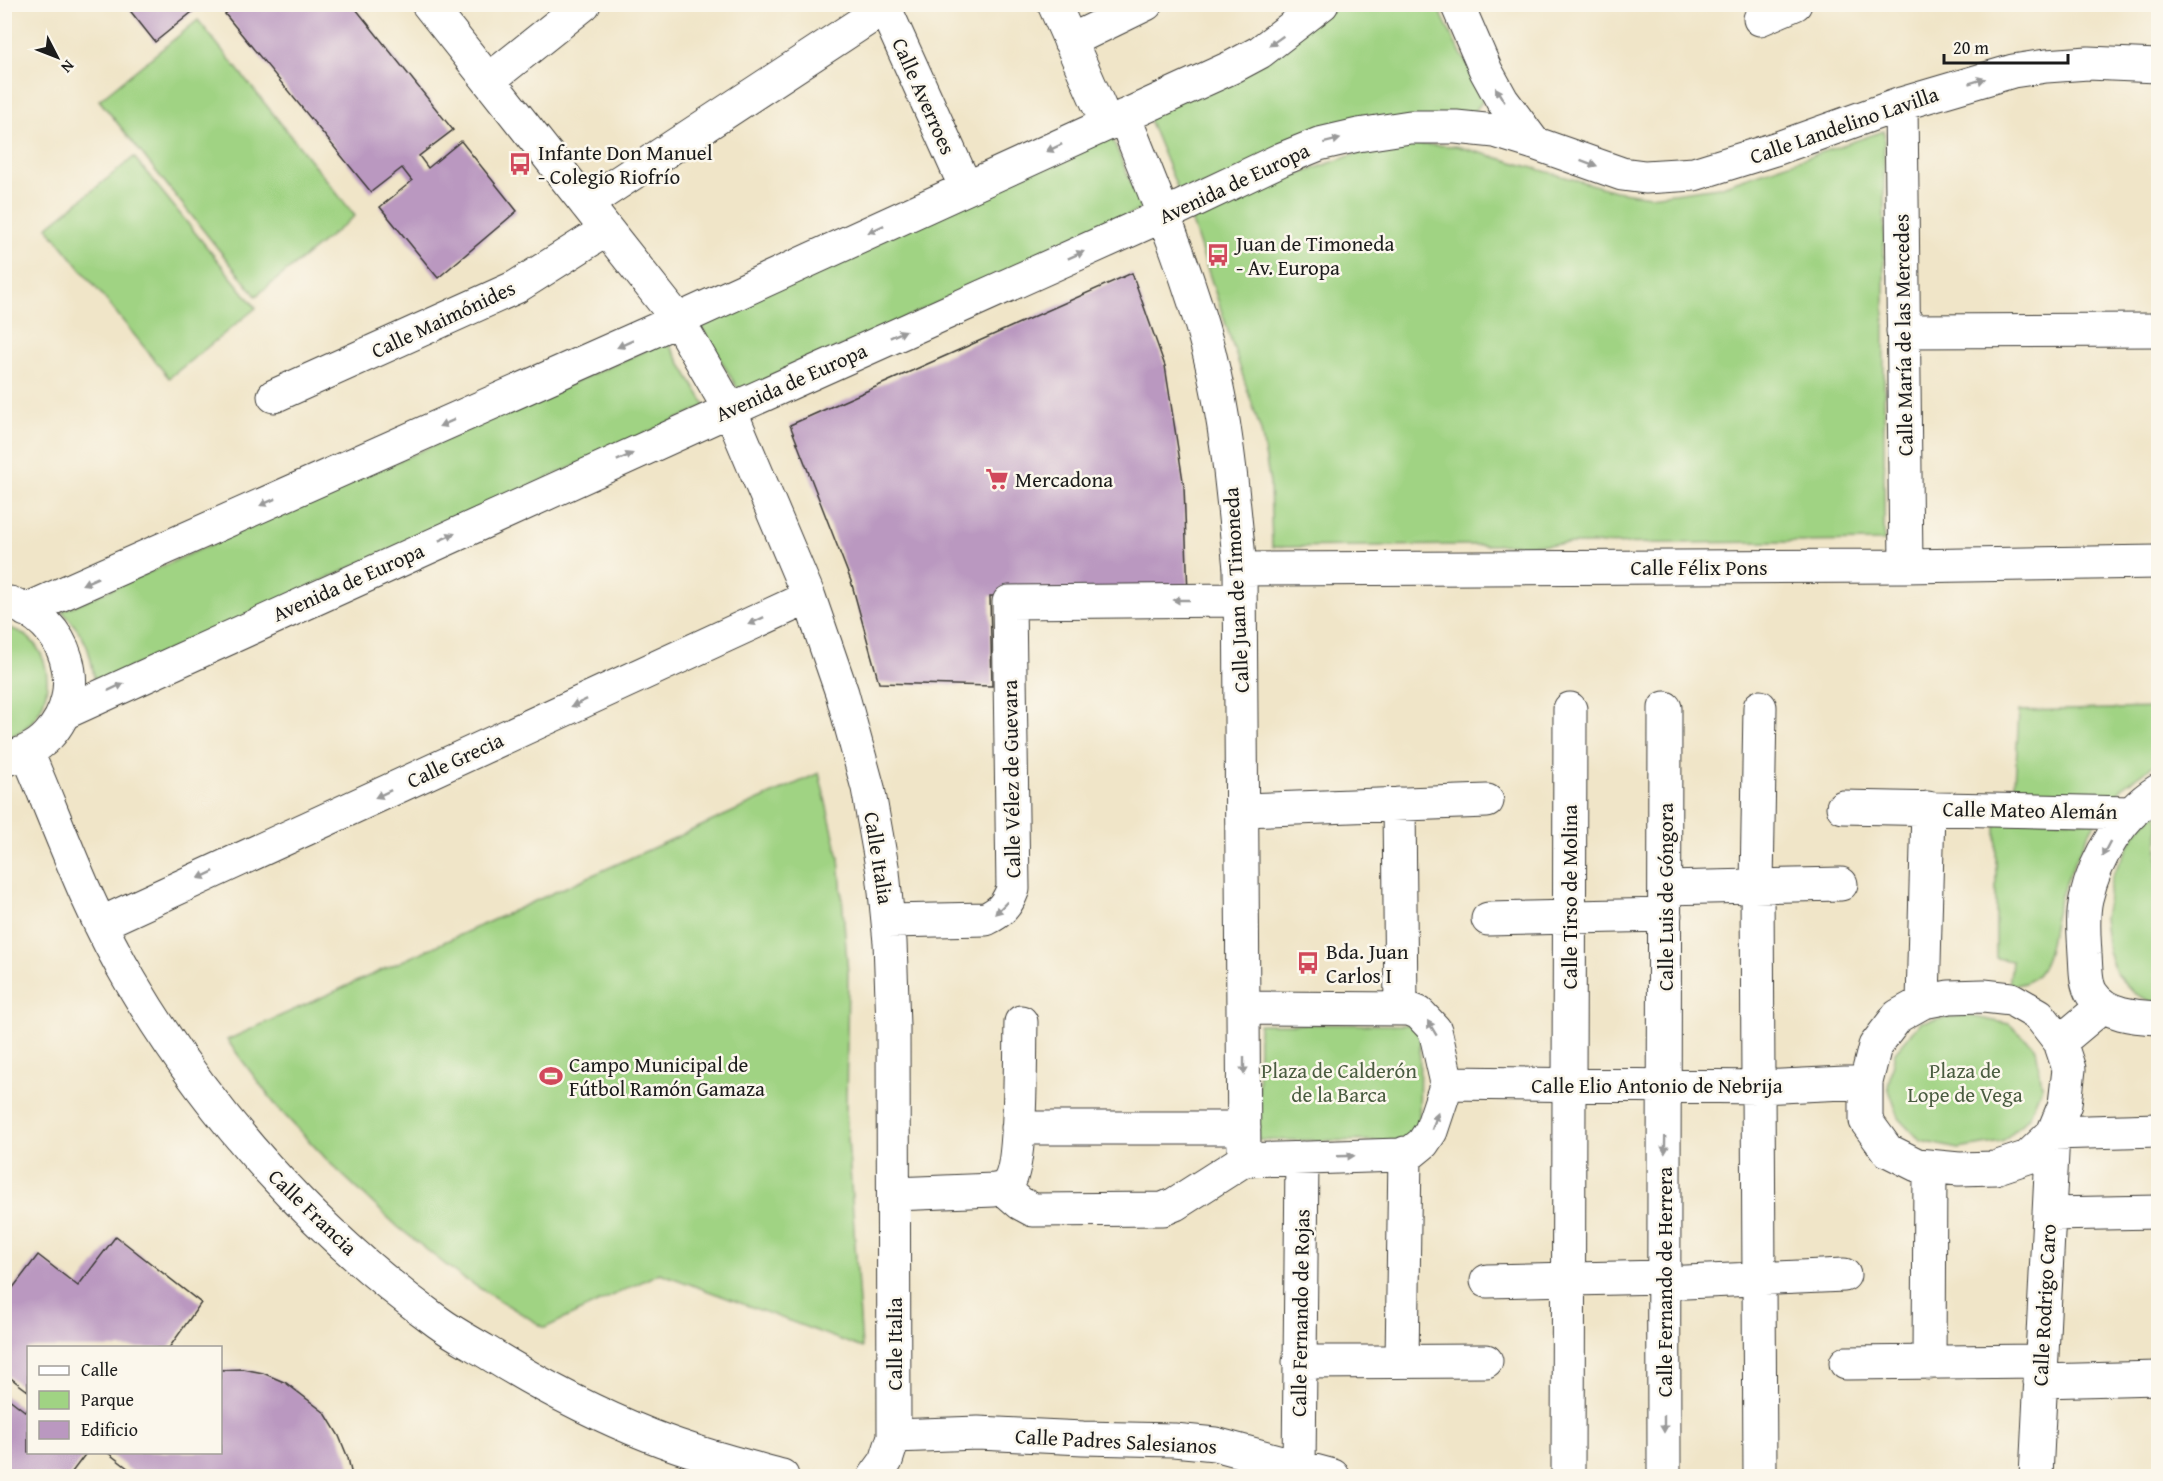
<svg xmlns="http://www.w3.org/2000/svg" width="2163" height="1481" viewBox="0 0 2163 1481" font-family="'Gentium Book Plus',serif">
  <rect width="100%" height="100%" fill="#fbf7ec"/>
  <filter id="ink" filterUnits="userSpaceOnUse"><feTurbulence type="fractalNoise" baseFrequency=".0167" numOctaves="2"/><feDisplacementMap in="SourceGraphic" scale="12" xChannelSelector="R" yChannelSelector="G"/><feConvolveMatrix kernelMatrix="1 2 1 2 8 2 1 2 1" color-interpolation-filters="sRGB"/></filter>
  <filter id="wash" filterUnits="userSpaceOnUse"><feTurbulence type="fractalNoise" baseFrequency=".008" numOctaves="4" result="noise"/><feDisplacementMap in="SourceGraphic" scale="24" xChannelSelector="R" yChannelSelector="G"/><feGaussianBlur stdDeviation="1.35" result="paint"/><feColorMatrix in="noise" values="0 0 0 0 0 0 0 0 0 0 0 0 0 0 0 0 0 1.4 0 .05"/><feComposite in="paint" operator="in"/></filter>
  <g filter="url(#wash)">
    <rect width="100%" height="100%" fill="#f0e5c8"/>
    <path fill="#a0d383" stroke="#5e7850" stroke-width="1.5" d="M1337,4L1437,5L1456,45L1480,86L1482,102L1475,111L1467,116L1179,192L1148,117Z
      M198,20L355,216L256,296L99,100Z
      M1884,131V541L1272,547L1270,483L1261,431L1191,219L1269,185L1355,154L1410,144L1456,146L1615,191L1650,196L1719,187Z
      M1111,135L1142,209L740,393L699,323Z
      M134,157L256,308L169,378L47,227Z
      M667,341L706,406L95,684C90,648 87,638 62,611Z
      M5,627C62,638 60,724 5,738Z
      M2158,708V762L2125,785L2108,803L2014,802L2019,711Z
      M819,773L839,858L848,973L846,1109L862,1348L660,1273L545,1328L461,1277L398,1227L332,1165L277,1107L227,1040Z
      M2158,811V1003H2153L2134,993L2117,975L2108,952L2104,918L2112,876L2137,831Z
      M1996,818L2096,821C2080,850 2064,880 2056,913C2051,932 2051,954 2040,971C2032,983 2022,984 2009,986L2012,961L1996,958Z
      M1965,1015L2009,1024L2036,1048L2042,1086L2029,1117L2002,1142L1958,1149L1921,1141L1899,1118L1888,1087L1895,1052L1921,1022Z
      M1259,1024L1420,1025L1419,1141L1258,1140Z"/>
    <g id="blocks">
      <path fill="#ba98c0" d="M133,4H202L155,42L128,8Z
        M238,4H352L453,130L419,156L428,168L461,141L517,211L438,278L380,207L412,181L402,168L371,192L225,14Z
        M1132,273L1165,366L1184,487L1188,594L990,596L992,686L879,683L851,581L790,425Z
        M116,1236L201,1303L169,1348H28V1391L4,1373V1290L9,1293L38,1255L78,1286Z
        M243,1369L263,1373L286,1383L325,1413L339,1436L348,1458L352,1476H138L107,1452H220V1370Z
        M4,1395L26,1412L28,1409V1452H87L69,1476H4Z"/>
    </g>
  </g>
  <g filter="url(#ink)">
    <use href="#blocks" fill-opacity="0" stroke="#3c3a36" stroke-width="1.5"/>
    <g fill="none" stroke-linecap="round" stroke-linejoin="round">
      <g stroke="#3c3a36" stroke-width="35">
        <path id="street" d="M428,4L678,320L730,410L809,597L842,693L868,788L883,872L890,942L893,1026L894,1436L886,1461L875,1476
          M883,4L966,188
          M1054,4L1107,124
          M1457,4L1486,71L1502,100L1534,143
          M1760,19L1795,4
          M1070,41L1146,4
          M489,80L584,4
          M1901,104L1906,566
          M1124,116C1155,194 1188,271 1209,352C1227,423 1233,496 1240,569L1244,1160L1399,1155L1412,1152L1423,1143L1431,1131L1447,1083L1435,1030L1419,1013L1409,1009L1244,1008
          M586,204L884,8
          M1903,331L2158,330
          M274,396L516,287L606,230
          M1240,569L1906,566L2158,562
          M26,610L678,320L1232,67L1260,52L1322,4
          M1760,707L1757,885L1760,1476
          M64,713L730,410L1164,215L1282,159L1319,144L1358,135L1410,127H1456L1495,131L1534,143L1622,174L1645,177L1694,174L1778,148L1901,104L2013,71L2046,66L2088,63L2158,66
          M27,752C60,829 88,910 131,982C209,1114 314,1232 438,1322C453,1333 470,1342 485,1351C538,1384 593,1413 651,1436C694,1453 738,1464 782,1476
          M4,760C21,754 36,749 48,736C90,691 67,619 10,603
          M2158,791C2122,814 2096,856 2086,899C2082,917 2084,935 2085,954C2086,966 2085,984 2092,994C2105,1015 2136,1017 2158,1018
          M1399,804L1401,1009
          M1843,807L2132,813
          M1242,810L1487,801
          M1665,888L1841,884
          M1488,919L1665,915
          M888,921L986,919C1001,912 1007,905 1013,889L1009,602L1240,600
          M100,924L809,597
          M1984,996L2011,999L2039,1015L2060,1042L2069,1069L2065,1104L2053,1133L2028,1157L1995,1168L1959,1169L1917,1165L1887,1150L1866,1121V1082L1875,1046L1898,1016L1923,1002L1949,997Z
          M1923,1002L1928,808
          M2060,1042L2103,1006
          M1447,1083L1758,1087L1866,1082
          M1018,1128H1244
          M1003,1188L1020,1203L1033,1210L1163,1209L1175,1204L1244,1160
          M894,1194L994,1190C1001,1189 1005,1188 1009,1182C1022,1162 1020,1052 1021,1022
          M2049,1214L2158,1212
          M1487,1281L1663,1277
          M1663,1283L1844,1275
          M1402,1361L1405,1153
          M1299,1362L1486,1361
          M1846,1363L2041,1361
          M1929,1363L1930,1167
          M2040,1381L2158,1378
          M894,1436L978,1433L1083,1438L1174,1440L1215,1444L1333,1476
          M1299,1469L1302,1158
          M1568,1476L1570,709
          M1664,1476C1663,1220 1665,964 1665,708
          M2036,1476L2053,1133L2158,1130"/>
      </g>
      <use href="#street" stroke="#fff" stroke-width="33"/>
    </g>
    <defs><path id="oneway-solid" d="M-6-.8H1V-3.2L6.5 0L1 3.2V.8H-6Z" transform="scale(1.5)"/></defs>
    <g fill="#999">
      <use href="#oneway-solid" transform="translate(1276 41) rotate(145)"/>
      <use href="#oneway-solid" transform="translate(1977 81) rotate(-17)"/>
      <use href="#oneway-solid" transform="translate(1500 95) rotate(-121)"/>
      <use href="#oneway-solid" transform="translate(1332 141) rotate(-14)"/>
      <use href="#oneway-solid" transform="translate(1054 148) rotate(155)"/>
      <use href="#oneway-solid" transform="translate(1589 163) rotate(20)"/>
      <use href="#oneway-solid" transform="translate(876 229) rotate(155)"/>
      <use href="#oneway-solid" transform="translate(1076 255) rotate(-24)"/>
      <use href="#oneway-solid" transform="translate(898 334) rotate(-24)"/>
      <use href="#oneway-solid" transform="translate(625 344) rotate(156)"/>
      <use href="#oneway-solid" transform="translate(447 423) rotate(156)"/>
      <use href="#oneway-solid" transform="translate(625 457) rotate(-24)"/>
      <use href="#oneway-solid" transform="translate(268 502) rotate(156)"/>
      <use href="#oneway-solid" transform="translate(447 537) rotate(-24)"/>
      <use href="#oneway-solid" transform="translate(90 581) rotate(156)"/>
      <use href="#oneway-solid" transform="translate(1181 600) rotate(180)"/>
      <use href="#oneway-solid" transform="translate(756 621) rotate(155)"/>
      <use href="#oneway-solid" transform="translate(116 687) rotate(-25)"/>
      <use href="#oneway-solid" transform="translate(579 703) rotate(155)"/>
      <use href="#oneway-solid" transform="translate(383 794) rotate(155)"/>
      <use href="#oneway-solid" transform="translate(2106 849) rotate(118)"/>
      <use href="#oneway-solid" transform="translate(206 875) rotate(155)"/>
      <use href="#oneway-solid" transform="translate(1001 908) rotate(135)"/>
      <use href="#oneway-solid" transform="translate(1432 1028) rotate(-121)"/>
      <use href="#oneway-solid" transform="translate(1244 1066) rotate(90)"/>
      <use href="#oneway-solid" transform="translate(1435 1121) rotate(-71)"/>
      <use href="#oneway-solid" transform="translate(1665 1145) rotate(91)"/>
      <use href="#oneway-solid" transform="translate(1346 1156) rotate(-2)"/>
      <use href="#oneway-solid" transform="translate(1664 1424) rotate(90)"/>
    </g>
  </g>
  <defs>
    <g id="bus-bare" transform="scale(1.8)"><path d="M-5-6H5V4H4V6H2V4H-2V6H-4V4H-5ZM-3.5-4V0h7V-4ZM-3.5 1.2v1.5H-2V1.2ZM2 1.2v1.5H3.5V1.2Z" fill="#d1495b" stroke="#fbf7ec" stroke-width="2.5" paint-order="stroke"/></g>
    <g id="supermarket-bare" transform="scale(1.8)"><path d="M-6-5.5h2.5l.6 2H6L4.5 2H-2.5L-4.4-4H-6ZM-1.5 3.2a1.3 1.3 0 1 0 .1 0ZM3 3.2a1.3 1.3 0 1 0 .1 0Z" fill="#d1495b" stroke="#fbf7ec" stroke-width="2.5" paint-order="stroke"/></g>
    <g id="stadium-bare" transform="scale(1.8)"><path d="M0-5a6.5 5 0 1 0 0 10a6.5 5 0 1 0 0-10ZM-3.5-1.8h7v3.6h-7Z" fill="#d1495b" stroke="#fbf7ec" stroke-width="2.5" paint-order="stroke"/></g>
  </defs>
  <g fill-rule="evenodd">
    <use href="#bus-bare" x="520" y="164"/>
    <use href="#bus-bare" x="1218" y="255"/>
    <use href="#supermarket-bare" x="997" y="479"/>
    <use href="#bus-bare" x="1308" y="963"/>
    <use href="#stadium-bare" x="551" y="1076"/>
  </g>
  <g text-anchor="middle" dominant-baseline="central" stroke-width="5" stroke-linejoin="round" paint-order="stroke">
    <g font-size="21" fill="#1c1c1c" stroke="#fbf7ec">
      <text transform="translate(924 96) rotate(66)">Calle Averroes</text>
      <text transform="translate(1844 125) rotate(-19)">Calle Landelino Lavilla</text>
      <text transform="translate(1234 183) rotate(-25)">Avenida de Europa</text>
      <text transform="translate(443 319) rotate(-25)">Calle Maimónides</text>
      <text transform="translate(1903 335) rotate(-91)">Calle María de las Mercedes</text>
      <text transform="translate(791 382) rotate(-24)">Avenida de Europa</text>
      <text x="1699" y="567">Calle Félix Pons</text>
      <text transform="translate(348 582) rotate(-24)">Avenida de Europa</text>
      <text transform="translate(1236 590) rotate(-93)">Calle Juan de Timoneda</text>
      <text transform="translate(455 760) rotate(-25)">Calle Grecia</text>
      <text transform="translate(1011 779) rotate(-91)">Calle Vélez de Guevara</text>
      <text transform="translate(2030 810) rotate(1)">Calle Mateo Alemán</text>
      <text transform="translate(879 858) rotate(81)">Calle Italia</text>
      <text transform="translate(1569 897) rotate(-90)">Calle Tirso de Molina</text>
      <text transform="translate(1665 897) rotate(-90)">Calle Luis de Góngora</text>
      <text x="1657" y="1085">Calle Elio Antonio de Nebrija</text>
      <text transform="translate(313 1212) rotate(44)">Calle Francia</text>
      <text transform="translate(1664 1282) rotate(-90)">Calle Fernando de Herrera</text>
      <text transform="translate(2044 1305) rotate(-87)">Calle Rodrigo Caro</text>
      <text transform="translate(1300 1313) rotate(-89)">Calle Fernando de Rojas</text>
      <text transform="translate(894 1344) rotate(-90)">Calle Italia</text>
      <text transform="translate(1116 1441) rotate(3)">Calle Padres Salesianos</text>
    </g>
    <g font-size="21" fill="#1c1c1c" stroke="#fbf7ec" text-anchor="start">
      <text x="538" y="152">Infante Don Manuel<tspan x="538" dy="24">- Colegio Riofrío</tspan></text>
      <text x="1236" y="243">Juan de Timoneda<tspan x="1236" dy="24">- Av. Europa</tspan></text>
      <text x="1015" y="479">Mercadona</text>
      <text x="1326" y="951">Bda. Juan<tspan x="1326" dy="24">Carlos I</tspan></text>
      <text x="569" y="1064">Campo Municipal de<tspan x="569" dy="24">Fútbol Ramón Gamaza</tspan></text>
    </g>
    <g font-size="21" fill="#4a5c40" stroke="#fbf7ec">
      <text x="1339" y="1070">Plaza de Calderón<tspan x="1339" dy="24">de la Barca</tspan></text>
      <text x="1965" y="1070">Plaza de<tspan x="1965" dy="24">Lope de Vega</tspan></text>
    </g>
  </g>
  <rect width="2163" height="1481" fill="none" stroke="#fbf7ec" stroke-width="24"/>
  <rect x="27" y="1346" width="195" height="108" fill="#fbf7ec" stroke="#a29f99" stroke-width="1.5"/>
  <rect x="39" y="1366" width="30" height="9" fill="#ffffff" stroke="#a29f99" stroke-width="1.5"/>
  <text x="81" y="1376" font-size="18" fill="#1c1c1c">Calle</text>
  <rect x="39" y="1391" width="30" height="18" fill="#a0d383" stroke="#a29f99" stroke-width="1.5"/>
  <text x="81" y="1406" font-size="18" fill="#1c1c1c">Parque</text>
  <rect x="39" y="1421" width="30" height="18" fill="#ba98c0" stroke="#a29f99" stroke-width="1.5"/>
  <text x="81" y="1436" font-size="18" fill="#1c1c1c">Edificio</text>
  <g transform="translate(57 57) rotate(132)" stroke="#fbf7ec" stroke-width="4.5" paint-order="stroke">
  <path d="M0-4.5L10 22L0 15L-10 22Z" fill="#1c1c1c"/>
  <text y="-9" font-size="16" font-weight="bold" text-anchor="middle" fill="#1c1c1c">N</text>
  </g>
  <path d="M1944 54v9h124v-9" fill="none" stroke="#1c1c1c" stroke-width="3"/>
  <text x="1953" y="54" font-size="18" fill="#1c1c1c" stroke="#fbf7ec" stroke-width="4.5" paint-order="stroke">20 m</text>
</svg>
